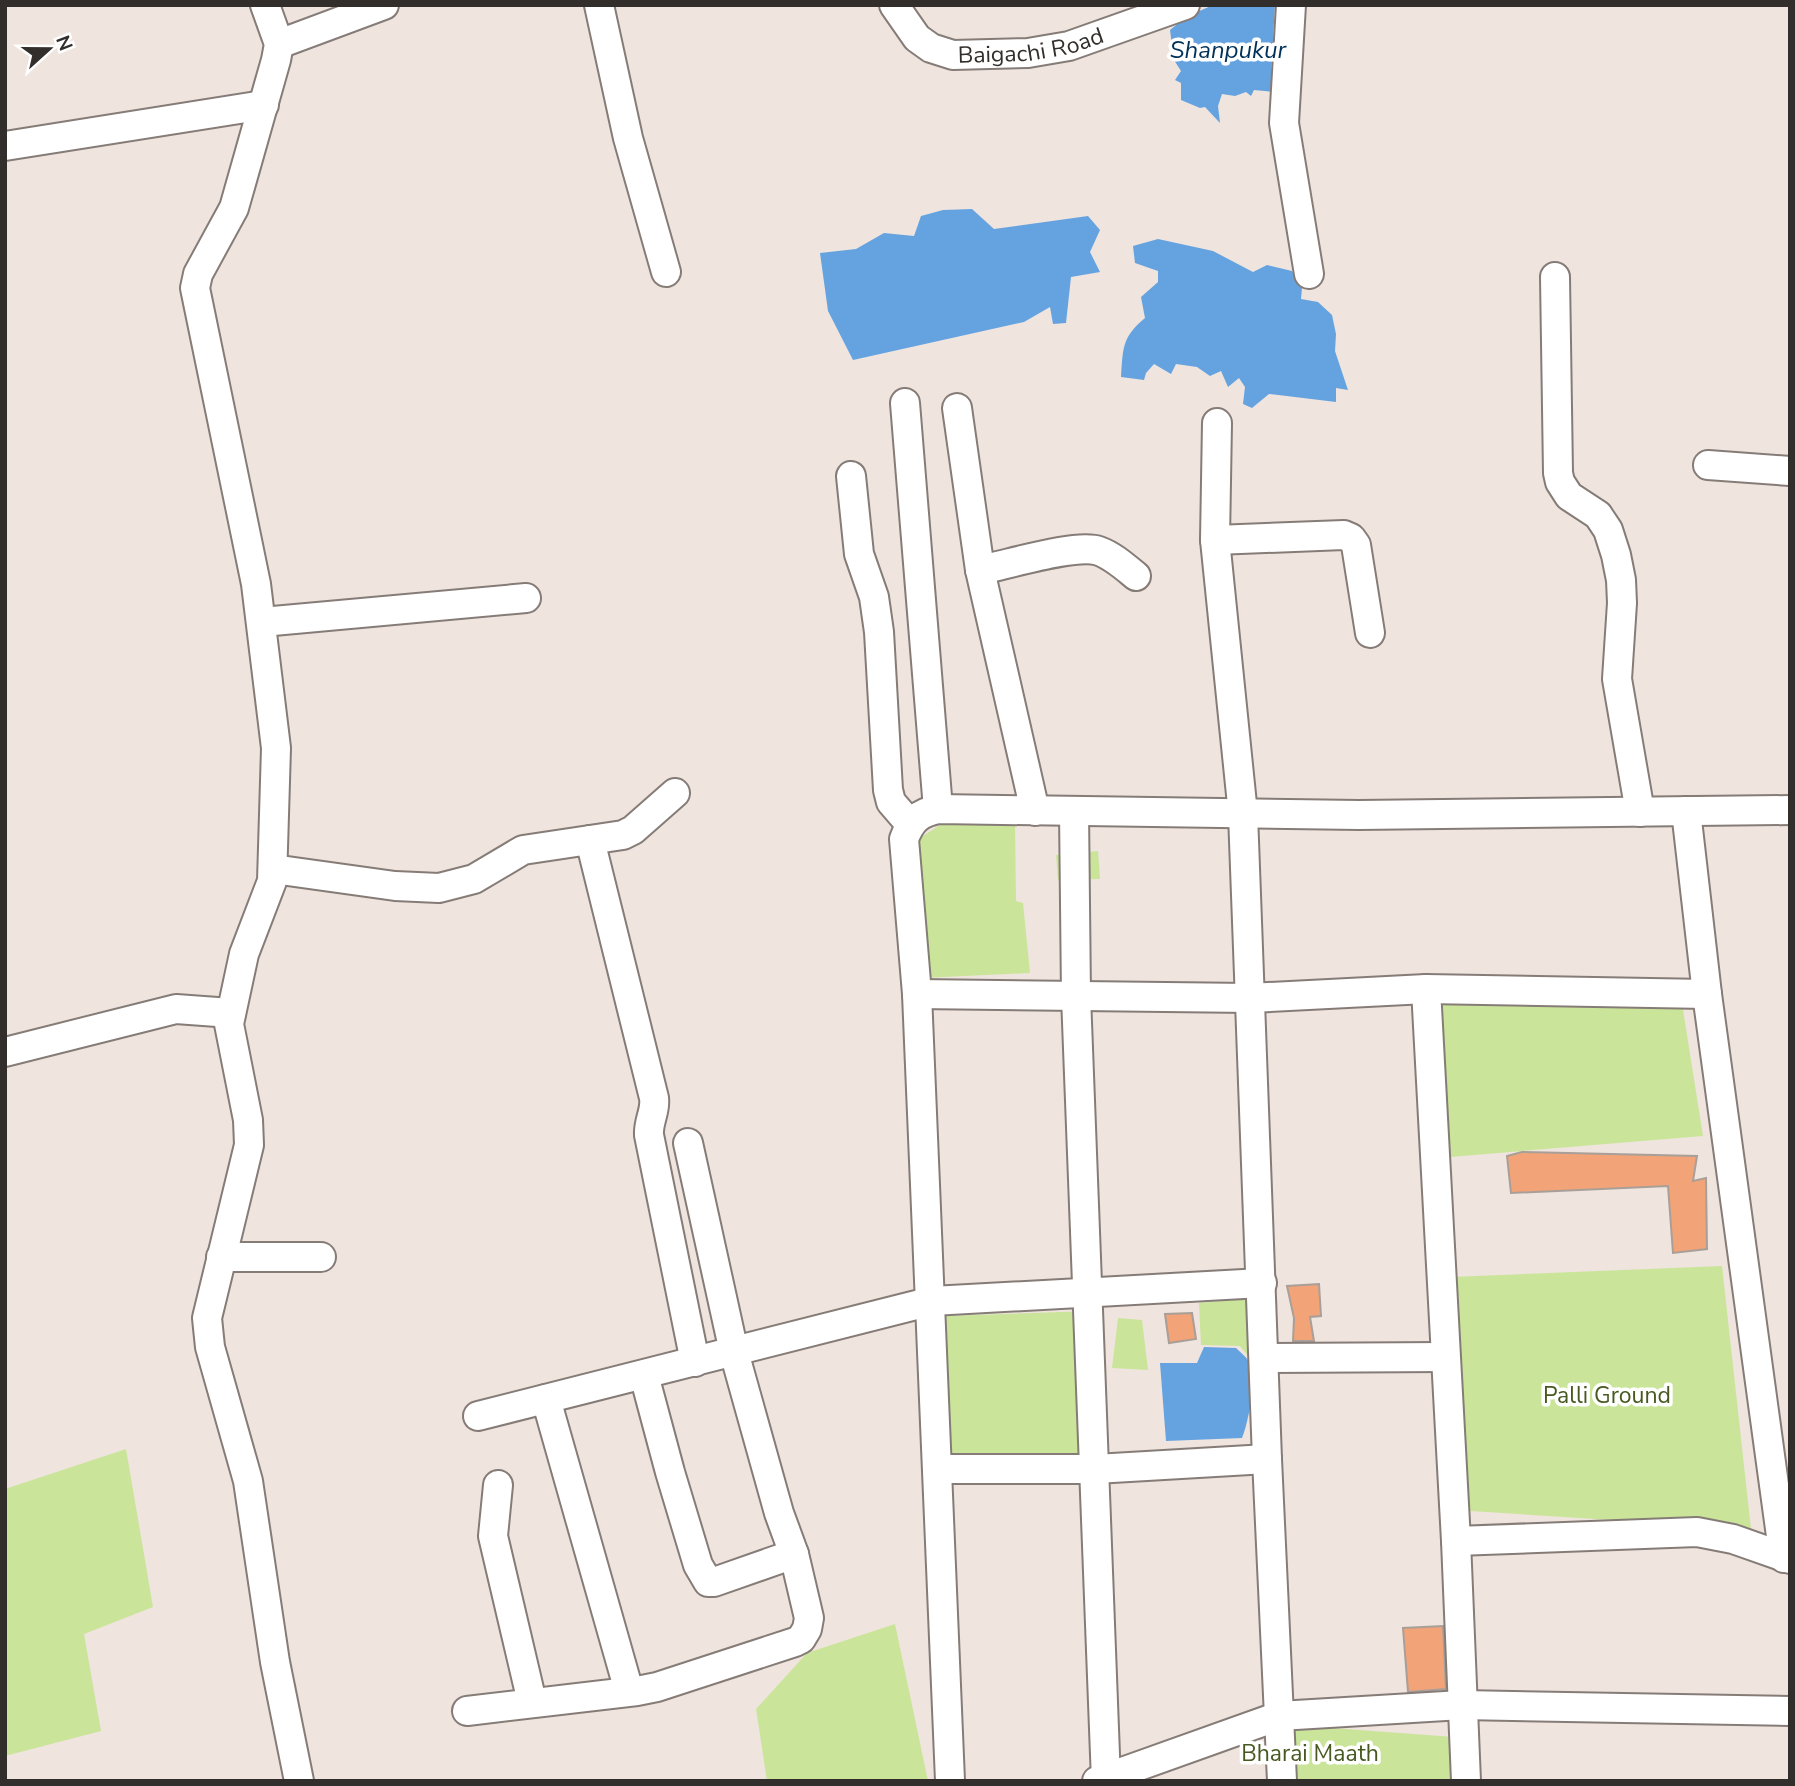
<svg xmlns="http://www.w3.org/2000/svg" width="1795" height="1786" viewBox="0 0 1795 1786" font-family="'Nunito Sans',sans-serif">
  <rect width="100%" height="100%" fill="#efe4de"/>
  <path fill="#cae59a" d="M1015,822L1016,901L1023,903L1030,973L922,978L915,841L943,823Z
    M1098,851L1100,879L1058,880L1056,855Z
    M1681,997L1703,1136L1450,1157L1439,1000Z
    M1722,1266L1751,1529L1455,1510L1450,1277Z
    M1254,1298L1252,1361L1240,1346L1201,1345L1199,1303Z
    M1092,1311L1093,1467L941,1463L935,1326L946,1316Z
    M1118,1318L1142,1320L1148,1370L1112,1368Z
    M126,1449L153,1607L84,1634L101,1731L5,1756V1489Z
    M895,1624L928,1781H767L756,1709L807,1653Z
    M1292,1725L1454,1737L1453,1781H1283Z"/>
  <path fill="#65a3e0" d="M1213,5H1275L1271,75L1276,92L1254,90L1251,96L1246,92L1235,96L1222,94L1218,106L1220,123L1205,107L1200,108L1181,100V83L1175,80L1181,71L1174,60L1170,30L1186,17Z
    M972,209L994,229L1088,216L1100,230L1090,252L1100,272L1071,277L1066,323L1053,324L1050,307L1024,322L853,360L828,311L820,253L856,249L884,233L914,236L921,216L943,210Z
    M1158,239L1213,251L1253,272L1267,265L1292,271L1302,288L1301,299L1318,302L1332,315L1336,334L1335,351L1348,390L1336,388V402L1269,394L1252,408L1243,404L1245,387L1239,378L1228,387L1221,371L1210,376L1197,367L1176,364L1171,374L1154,364L1146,373L1144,380L1121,377C1123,348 1122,337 1145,318L1141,297L1158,282V271L1135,263L1133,246Z
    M1204,1347L1236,1348C1240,1352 1245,1356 1248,1360C1257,1379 1249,1420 1242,1438L1166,1441L1160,1363H1197Z"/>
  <path fill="#f2a377" stroke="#a99f99" stroke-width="2" d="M1522,1152L1697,1156L1693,1181L1706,1178L1707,1249L1673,1253L1668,1186L1511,1193L1507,1156Z
    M1319,1284L1321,1316L1310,1317L1314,1341H1293L1294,1318L1287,1286Z
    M1192,1313L1196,1339L1169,1343L1165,1314Z
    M1443,1626L1446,1689L1408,1692L1403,1628Z"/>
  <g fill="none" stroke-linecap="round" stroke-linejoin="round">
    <g stroke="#867c77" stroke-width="32">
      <g id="minor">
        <path d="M265,5L279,44L276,60L234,208L198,274L195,288L256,584L276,748L272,881L244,954L229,1024L248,1120L249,1145L207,1318L210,1347L248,1481L275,1662L299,1781"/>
        <path d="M599,5L628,138L666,272"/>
        <path id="s1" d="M894,5L917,38L931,48L953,55L1028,53L1069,46L1185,5"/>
        <path d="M1291,5L1284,123L1309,274"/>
        <path d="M279,44L384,5"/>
        <path d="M5,146L264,105"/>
        <path d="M1555,277L1558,473L1560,482L1569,496L1598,515L1608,530L1616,555L1621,580L1622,603L1617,679L1640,812"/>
        <path d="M905,403L938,809"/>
        <path d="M957,408L980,570L1035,811"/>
        <path d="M1217,423L1215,540L1243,814L1267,1459L1282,1781"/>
        <path d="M1708,465L1790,471"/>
        <path d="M851,476L859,554L874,597L879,632L888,790L891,802L910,824"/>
        <path d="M1215,540L1344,535L1351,538L1356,545L1370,633"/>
        <path d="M980,570C1007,565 1076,543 1099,551C1113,556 1125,567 1136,576"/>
        <path d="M262,622L526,598"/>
        <path d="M1074,811L1076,996L1106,1781"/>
        <path d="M1686,811L1707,994L1784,1558"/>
        <path d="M590,840L654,1098C656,1111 648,1121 649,1135L695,1362"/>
        <path d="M273,869L395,886L439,888L474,879L523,850L623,835L633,830L675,793"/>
        <path d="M1426,989L1456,1541L1466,1781"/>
        <path d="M917,994L1250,998L1426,989L1707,994"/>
        <path d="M5,1052L176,1009L231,1013"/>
        <path d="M221,1257H321"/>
        <path d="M1264,1358L1445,1357"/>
        <path d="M644,1375L670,1472L698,1565L708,1582H714L794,1554"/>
        <path d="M546,1399L629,1691"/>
        <path d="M478,1416L932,1301L1262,1283"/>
        <path d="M938,1469H1095L1267,1459"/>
        <path d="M498,1485L493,1536L532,1702"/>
        <path d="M1456,1541L1697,1532L1733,1539L1790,1559"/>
        <path d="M467,1711L637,1691L657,1687L795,1642L801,1639L807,1629L809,1618L794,1554L779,1513L734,1352L688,1143"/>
        <path d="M950,1781L917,994L904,839C911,820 919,813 938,809L1359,815L1790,810"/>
        <path d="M1097,1781L1279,1716L1462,1705L1790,1711"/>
      </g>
    </g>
    <use href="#minor" stroke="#fff" stroke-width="28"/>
  </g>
  <g text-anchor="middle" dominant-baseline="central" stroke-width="7" stroke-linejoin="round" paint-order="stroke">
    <g font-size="23" fill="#322e2c" stroke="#fff">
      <text stroke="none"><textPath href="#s1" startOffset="159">Baigachi Road</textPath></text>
    </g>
    <g font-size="23" fill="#475920" stroke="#fff">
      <text x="1607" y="1395">Palli Ground</text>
      <text x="1310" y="1753">Bharai Maath</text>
    </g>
    <g font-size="24" font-style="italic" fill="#013158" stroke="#fff">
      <text x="1228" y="50">Shanpukur</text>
    </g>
  </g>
  <rect width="1795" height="1786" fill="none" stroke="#322e2c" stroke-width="14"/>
  <g transform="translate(49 49) rotate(69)" stroke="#ffffff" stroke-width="5" paint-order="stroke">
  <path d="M0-5L12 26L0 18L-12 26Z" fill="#322e2c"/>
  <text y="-10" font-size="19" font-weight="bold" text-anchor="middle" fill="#322e2c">N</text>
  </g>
</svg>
